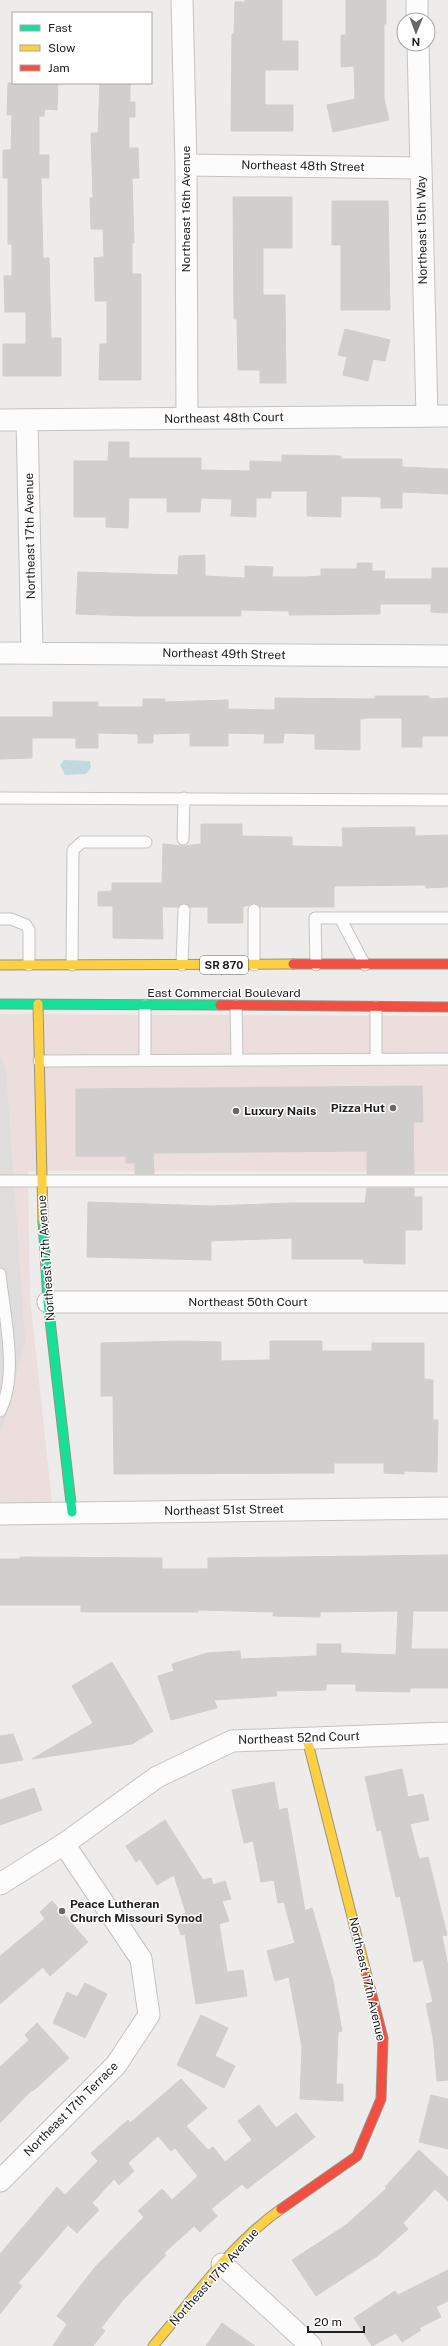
<svg xmlns="http://www.w3.org/2000/svg" width="448" height="2346" viewBox="0 0 448 2346" font-family="'Public Sans',sans-serif">
  <rect width="100%" height="100%" fill="#eeecea"/>
  <path fill="#ebdedd" d="M0,1014L448,1016V1172L28,1171L30,1298L52,1502L0,1505Z"/>
  <path fill="#dedddc" d="M0,1054L6,1071L25,1341L3,1427L0,1430Z"/>
  <path fill="#c0d9df" d="M64,760L90,761L91,768L86,774L65,775L60,765Z"/>
  <path fill="#d1cfcd" stroke="#d1cecb" d="M245,0H282V41H298V70H265V105H293V131H231L232,34H234L235,2H245Z
    M346,0H386V24H384V98L389,120L333,132L327,105L355,99L354,66L341,67V35H346Z
    M8,83H58L57,110L45,109L44,116H39V155H49V178H41L43,258H49L51,338H61V376H3V344H26V312H5L4,276H12V244H8V178H3V150H11L12,115H7Z
    M100,83H130V102H135V117H129V148H138L139,178H132L134,243H132V274H141V380H99L100,344H107V301H95L94,258L104,257L103,229H91L90,198H93L91,133H98Z
    M233,197H292V248H263V295H285L286,383H260V370H238L237,319H234Z
    M332,201H388L390,310H341V245H332Z
    M345,329L390,340L385,361L373,359L368,381L343,375L347,357L338,355Z
    M109,442H129V458H201V470L250,471V461L282,462V455L341,456V459H402V467L448,469V494L402,492V508H381V497L341,496V517L307,516V491H271V498H256V517L231,516L232,499L201,498L200,512H167V498H129L128,528L106,527V517H74V461H108Z
    M205,555V576L245,578V566L273,567L272,577H305L321,576V569H357V563H372V571H385L384,579H432V568H448V611L447,613L431,612V604H380V614L289,615V611L241,610V616H137L76,614L78,572L178,575L179,556Z
    M375,696H429V699L448,698V736H422V747H402V718H368L360,719V750L315,749V734L284,733L283,743H264L265,734L228,733V746H190V733L153,734V743H138V734L98,733V748H76V738H32V758L0,759V717H53V702H98V707H143V699H165V702L228,700V709L275,710V698L375,699Z
    M201,824H242V836L292,837V846L343,847L342,828L415,827V836L448,835V887L426,888V885L334,886V907H260L254,903L243,907V923H208V907H190L184,903L178,907H162L163,939L113,938V906H98V892L112,891V883H162L163,844L183,846L201,844Z
    M422,1086L423,1122H413L414,1174H367V1151L153,1153L154,1174H135V1163H126V1156H76V1089Z
    M367,1188H414V1197H422V1230H405V1264L364,1263V1259H292V1238L211,1241V1260L87,1257L88,1202L211,1206L291,1203H365Z
    M184,1341L221,1342V1361L270,1360V1341H322V1351H372V1343H424V1379L433,1380V1420H438L437,1472L404,1471V1474L384,1473V1463H334V1473L114,1474L113,1396H101V1343Z
    M448,1555V1611H413L411,1649H448V1688H410V1692L356,1691V1684H326V1690L276,1691L277,1696L214,1700L217,1708L171,1720L158,1676L174,1671L172,1664L207,1653L240,1651L241,1659L317,1656V1644H341V1653L396,1655L398,1611L320,1612V1617L273,1616L274,1612L198,1610V1612H81V1605H0V1559H20V1557L162,1558V1569H208V1558Z
    M112,1662L153,1731L132,1744L32,1759L93,1723L72,1686Z
    M13,1734L23,1760L0,1764V1736Z
    M402,1769L408,1797L423,1794L429,1820L410,1824L419,1859L428,1857L447,1935L442,1936L448,1966V2080L437,2081L433,2037L426,2004L433,2002L423,1960L414,1962L400,1896L396,1897L381,1830L377,1831L365,1777Z
    M274,1782L279,1810L287,1808L305,1911L312,1908L333,1981L342,2031L338,2032L336,2084H343V2101L300,2099L302,2047L289,1977L275,1981L267,1951L295,1943L284,1902L278,1903L274,1880L261,1882L253,1841L244,1843L232,1790Z
    M34,1788L42,1810L0,1825V1800Z
    M165,1820L203,1880L211,1878L213,1885L225,1881L231,1899L222,1901L229,1921L219,1924L227,1972L243,1970L247,1996L196,2004L185,1934L181,1935L175,1917L186,1913L174,1875L157,1885L140,1859L136,1862L126,1846Z
    M52,1901L88,1942L50,1976L43,1967L0,2004V1956L45,1919L40,1912Z
    M85,1983L107,1994L85,2038L53,2023L67,1992L77,1997Z
    M201,2015L228,2028L215,2056L235,2066L224,2088L177,2065Z
    M37,2023L69,2058L33,2091L32,2090L0,2123V2067L29,2040L25,2035Z
    M181,2079L207,2108L186,2126L208,2150L213,2147L225,2162L252,2140L238,2121L259,2105L276,2128L296,2113L315,2137L247,2189L242,2184L211,2209L217,2216L200,2232L194,2226L164,2253L166,2255L123,2300L101,2328L105,2331L93,2346H53L67,2324L57,2316L96,2266L144,2217L138,2211L162,2189L172,2200L198,2176L175,2148L171,2151L158,2136L128,2163L134,2171L119,2185L114,2179L92,2203L99,2210L77,2233L68,2225L18,2283L22,2286L0,2314V2254L57,2187L65,2195L98,2161L91,2153L128,2120L130,2123Z
    M431,2095L448,2099V2149L419,2142Z
    M419,2150L448,2177V2201L435,2189L403,2223L408,2229L376,2257L316,2296L292,2260L346,2225L387,2188L385,2187Z
    M448,2270V2301L436,2307L441,2317L419,2328L421,2330L402,2342L396,2333L372,2346L354,2318L395,2291L398,2295Z
    M222,2323L255,2346H206Z"/>
  <g fill="none" stroke-linecap="round" stroke-linejoin="round">
    <g stroke="#c4c3c2" stroke-width="13">
      <path id="lane" d="M0,798L448,800
        M183,839L184,798
        M340,918L365,965
        M0,919H11L26,925L29,930V965
        M72,965L73,850L82,842H146
        M182,965L184,910
        M254,965V910
        M316,965L315,918H448
        M145,1005V1060
        M236,1006L237,1060
        M376,1059V1007
        M39,1061L448,1059
        M0,1181H448
        M0,1274C4,1313 19,1376 0,1411"/>
    </g>
    <g stroke="#c4c3c2" stroke-width="23">
      <path id="street" d="M182,0L186,165L187,418
        M417,0V20
        M418,44L427,416
        M186,165L421,168
        M0,420L448,416
        M27,420L32,652
        M0,653L448,656
        M48,1302H448
        M0,1514L448,1508
        M0,1884L64,1844L157,1777L232,1741L448,1733
        M0,2181L116,2065L149,2015L141,1959L64,1844
        M222,2264L311,2346"/>
    </g>
    <g stroke="#969683" stroke-width="11">
      <path id="fast" d="M0,1004L220,1005
        M43,1221L48,1302L72,1512"/>
    </g>
    <g stroke="#969683" stroke-width="11">
      <path id="slow" d="M0,965L293,964
        M38,1004L43,1221
        M307,1739L367,1976
        M153,2346C193,2299 231,2244 281,2209"/>
    </g>
    <g stroke="#969683" stroke-width="11">
      <path id="jam" d="M293,964H448
        M220,1005L448,1007
        M281,2209L357,2156L381,2099L383,2038L367,1976"/>
    </g>
    <use href="#lane" stroke="#fcfcfc" stroke-width="11"/>
    <use href="#street" stroke="#fcfcfc" stroke-width="21"/>
    <use href="#fast" stroke="#16e098" stroke-width="9"/>
    <use href="#slow" stroke="#ffcf43" stroke-width="9"/>
    <use href="#jam" stroke="#f24e42" stroke-width="9"/>
  </g>
  <g fill="#686767" stroke="#fff" stroke-width="1.5">
    <circle cx="393" cy="1108" r="4"/>
    <circle cx="236" cy="1111" r="4"/>
    <circle cx="62" cy="1911" r="4"/>
  </g>
  <g text-anchor="middle" dominant-baseline="central" stroke-width="3" stroke-linejoin="round" paint-order="stroke">
    <rect fill="#fff" stroke="#636363" stroke-width="1" x="200" y="956" width="48" height="18" rx="3"/>
    <g font-size="11" font-weight="bold" fill="#202020">
      <text x="224" y="965">SR 870</text>
    </g>
    <g font-size="12" fill="#202020" stroke="#fff">
      <text transform="translate(303 166) rotate(1)">Northeast 48th Street</text>
      <text transform="translate(186 209) rotate(-90)">Northeast 16th Avenue</text>
      <text transform="translate(422 230) rotate(-91)">Northeast 15th Way</text>
      <text transform="translate(224 418) rotate(-1)">Northeast 48th Court</text>
      <text transform="translate(30 536) rotate(-91)">Northeast 17th Avenue</text>
      <text transform="translate(224 654) rotate(1)">Northeast 49th Street</text>
      <text x="224" y="993">East Commercial Boulevard</text>
      <text transform="translate(46 1258) rotate(-94)">Northeast 17th Avenue</text>
      <text x="248" y="1302">Northeast 50th Court</text>
      <text transform="translate(224 1510) rotate(-1)">Northeast 51st Street</text>
      <text transform="translate(299 1738) rotate(-2)">Northeast 52nd Court</text>
      <text transform="translate(367 1979) rotate(77)">Northeast 17th Avenue</text>
      <text transform="translate(71 2109) rotate(-45)">Northeast 17th Terrace</text>
      <text transform="translate(214 2277) rotate(-48)">Northeast 17th Avenue</text>
    </g>
    <g font-size="12" font-weight="bold" fill="#202020" stroke="#fff" text-anchor="start">
      <text x="385" y="1108" text-anchor="end">Pizza Hut</text>
      <text x="244" y="1111">Luxury Nails</text>
      <text x="70" y="1904">Peace Lutheran<tspan x="70" dy="14">Church Missouri Synod</tspan></text>
    </g>
  </g>
  <rect x="12" y="12" width="140" height="72" fill="#ffffff" stroke="#a6a6a6"/>
  <rect x="20" y="25" width="20" height="6" fill="#16e098" stroke="#a6a6a6"/>
  <text x="48" y="32" font-size="12" fill="#202020">Fast</text>
  <rect x="20" y="45" width="20" height="6" fill="#ffcf43" stroke="#a6a6a6"/>
  <text x="48" y="52" font-size="12" fill="#202020">Slow</text>
  <rect x="20" y="65" width="20" height="6" fill="#f24e42" stroke="#a6a6a6"/>
  <text x="48" y="72" font-size="12" fill="#202020">Jam</text>
  <g transform="translate(416 32) rotate(181)"><circle r="19" fill="#ffffff" stroke="#a6a6a6"/>
  <path d="M0-3L7 15L0 10L-7 15Z" fill="#686767"/>
  <text y="-6" font-size="11" font-weight="bold" text-anchor="middle" fill="#202020">N</text>
  </g>
  <path d="M308 2326v6h56v-6" fill="none" stroke="#202020" stroke-width="2"/>
  <text x="314" y="2326" font-size="12" fill="#202020" stroke="#ffffff" stroke-width="3" paint-order="stroke">20 m</text>
</svg>
